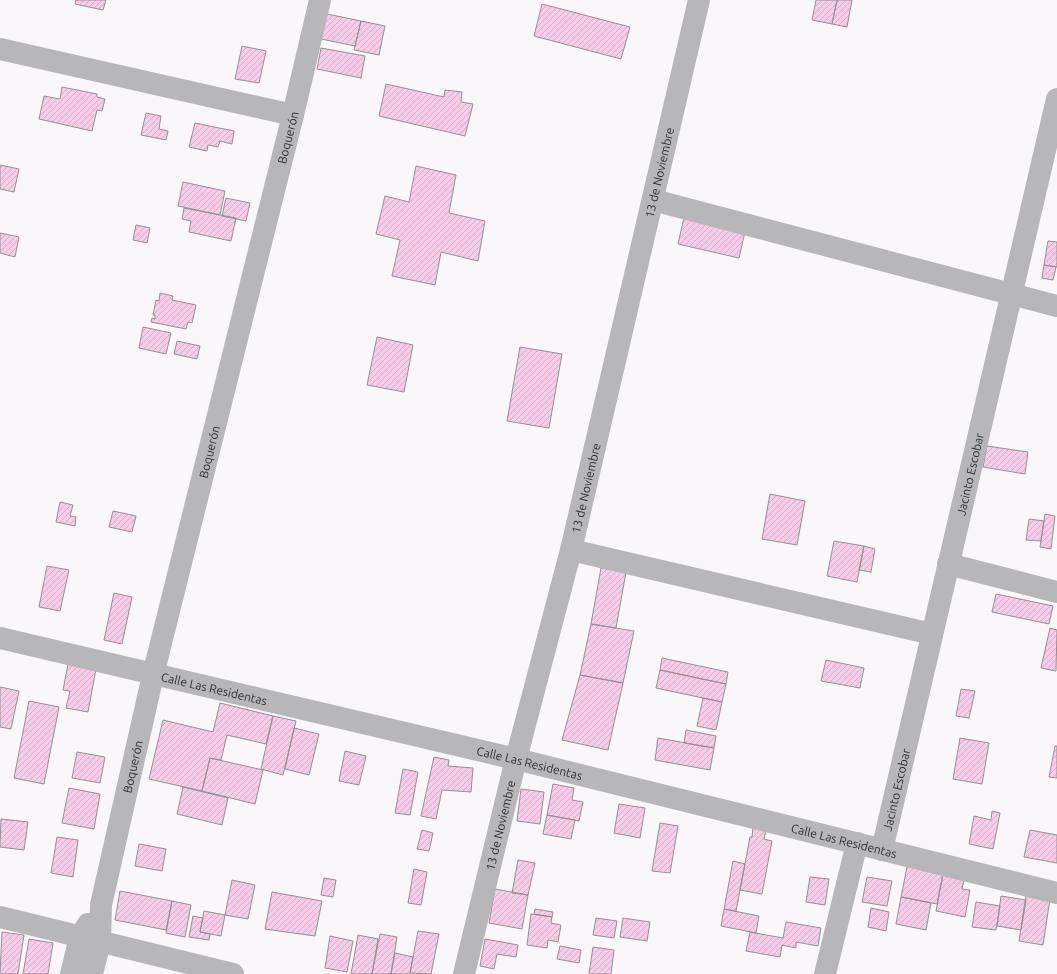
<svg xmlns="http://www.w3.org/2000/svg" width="1057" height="974" viewBox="0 0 1057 974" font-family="Ubuntu,sans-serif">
  <defs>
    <pattern id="building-hatch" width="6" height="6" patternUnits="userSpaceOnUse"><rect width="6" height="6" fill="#f7cce8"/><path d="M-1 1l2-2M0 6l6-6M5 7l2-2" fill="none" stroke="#d4b0c7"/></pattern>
  </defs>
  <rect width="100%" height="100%" fill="#faf7fb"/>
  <path fill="url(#building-hatch)" stroke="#948f92" d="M76,0H106L103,10L75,4Z
    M816,0H837L832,24L812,20Z
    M837,0H852L847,27L832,24Z
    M542,4L630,27L621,59L534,36Z
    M327,14L361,21L355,46L321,39Z
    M361,21L385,26L379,55L354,50Z
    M242,46L266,51L259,83L235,79Z
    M321,48L365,56L361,78L317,69Z
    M386,84L444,97L445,90L462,92L461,102L473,104L465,136L379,116Z
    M62,87L97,94V97L105,99L102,111L97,110L92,131L39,119L44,96L60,99Z
    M146,113L161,116L159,129L168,131L166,140L141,135Z
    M195,123L234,131L232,144L220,141L218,147L208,145L207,151L189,147Z
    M0,165L19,169L14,192L0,189Z
    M416,166L456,175L449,213L485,221L478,261L441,252L435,285L392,276L400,240L376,234L385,196L409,202Z
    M183,182L225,191L220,215L178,206Z
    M226,198L250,203L246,221L222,216Z
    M184,208L236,218L231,241L189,232L191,221L182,219Z
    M685,213L746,227L739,258L678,244Z
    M136,225L150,228L147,243L133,240Z
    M0,233L19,237L15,257L0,253Z
    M1048,241L1057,242V267L1044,265Z
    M1044,265L1056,267L1053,280L1042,278Z
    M160,293L173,296L172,300L196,305L192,323L188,322L186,329L151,322L152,318L155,319V315H153L156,300L159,301Z
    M143,327L171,333L166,354L139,348Z
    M377,337L413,345L404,392L367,385Z
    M177,341L200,346L197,359L174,354Z
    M520,347L562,354L549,428L507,421Z
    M987,446L1028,452L1025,474L983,467Z
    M770,494L805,501L797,545L762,539Z
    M60,502L73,505L70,516L76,517L75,526L56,522Z
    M113,511L136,516L132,532L109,527Z
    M1045,514L1055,516L1051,549L1040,547Z
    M1029,519L1044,521L1041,541L1026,540Z
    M834,541L864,546L857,582L827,576Z
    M864,546L875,549L871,572L859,570Z
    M47,566L69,570L60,611L39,607Z
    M601,568L626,572L616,628L591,624Z
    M114,593L132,597L122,644L104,640Z
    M996,594L1053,606L1049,624L992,612Z
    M591,624L634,631L623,683L580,675Z
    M1050,628L1057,630L1056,671L1041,668Z
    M662,658L728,672L726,684L660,670Z
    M826,660L864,668L860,688L821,681Z
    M68,664L96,669L88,712L66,708L70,691L63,690Z
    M660,670L726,684L722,702L656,688Z
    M580,675L623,683L608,750L562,740Z
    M0,687L19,691L11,729L0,727Z
    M961,689L975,691L969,718L956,716Z
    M703,698L722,702L716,730L697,726Z
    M29,701L59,707L44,784L14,778Z
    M220,703L273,716L266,744L227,735L221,760L210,758L202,791L149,779L163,720L213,732Z
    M273,716L296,721L283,775L261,769Z
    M294,728L319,734L309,775L285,769Z
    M686,730L716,736L714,748L684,743Z
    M658,738L714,748L710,770L655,760Z
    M960,738L989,743L982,784L953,779Z
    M1055,746H1057V778L1049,777Z
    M345,751L366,756L359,785L339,781Z
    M77,752L105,757L100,783L72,778Z
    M434,757L449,760L448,766L473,768L471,792L442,790L436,819L421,816Z
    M210,758L263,770L255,804L202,791Z
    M403,769L418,772L410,815L395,813Z
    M553,784L574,788L572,800L583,802L579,821L547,815Z
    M183,787L228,798L222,825L177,814Z
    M69,788L100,794L94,829L62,823Z
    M521,789L544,792L540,824L517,821Z
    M619,804L645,808L640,838L614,833Z
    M992,811L1000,813L993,849L969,844L974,816L991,820Z
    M547,815L575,820L571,839L543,834Z
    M1,819L28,822L24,850L0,847Z
    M660,823L678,826L670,873L652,871Z
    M753,827L766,830L764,839L772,841L762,894L740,890L750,837H752Z
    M422,830L433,833L429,851L417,849Z
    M1030,830L1057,835V863L1024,857Z
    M57,837L78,840L73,877L51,873Z
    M139,844L166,849L162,871L135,866Z
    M518,860L535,863L528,895L512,893Z
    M733,861L745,864L736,911L724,909Z
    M908,862L944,869L937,904L901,897Z
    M414,869L427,872L421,905L408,903Z
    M943,874L964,879L962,889L970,890L965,917L936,911Z
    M810,877L829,879L825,905L806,902Z
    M867,877L892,881L887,906L862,902Z
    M324,878L336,880L333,897L321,895Z
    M232,880L255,885L248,919L225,915Z
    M495,889L528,895L522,929L489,923Z
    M120,891L172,901L166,930L115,920Z
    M272,892L322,901L315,936L265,929Z
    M1026,895L1050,899L1043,945L1019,941Z
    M1001,896L1026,900L1021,930L997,926Z
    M901,897L931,903L926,930L896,924Z
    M172,901L191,905L185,937L166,933Z
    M976,902L1000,906L996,930L972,927Z
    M871,908L889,912L886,931L868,927Z
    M535,909L553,912L552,917L534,914Z
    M724,909L759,916L756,933L721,926Z
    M204,911L225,915L221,936L200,932Z
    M531,914L552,917L551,923L561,925L558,942L548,940L547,948L527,945Z
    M193,916L203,918L200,932L210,934L209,940L189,937Z
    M596,918L617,921L614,938L593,935Z
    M623,918L650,922L647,941L620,937Z
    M786,922L821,928L818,946L796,942V948L782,945L780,957L746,951L750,932L783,938Z
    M418,931L439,934L431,974L410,973Z
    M2,932L24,935L18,974H0Z
    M380,934L397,937L391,974H372Z
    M358,935L378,939L372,974H351Z
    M330,936L353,941L347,972L325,968Z
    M29,939L53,943L48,974H23Z
    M485,939L518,945L516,957L497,954L494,969L480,966Z
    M560,946L581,950L579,963L557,959Z
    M593,947L614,950L611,974H589Z
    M395,953L413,957L410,974H391Z"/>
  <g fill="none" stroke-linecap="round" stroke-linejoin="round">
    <g stroke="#b7b7b9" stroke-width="22">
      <path d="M0,49L293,115"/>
      <path d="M653,200L1057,306"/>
      <path d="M571,550L932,634"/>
      <path d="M948,564L1057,592"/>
      <path id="s1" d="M0,638L516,759L1057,893"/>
      <path id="s2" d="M882,850L1057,99"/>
      <path d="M0,917L233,974"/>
      <path d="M71,974L80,937L88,924"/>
      <path id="s3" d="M92,974L100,942L101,905L153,675L293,115L320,0"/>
      <path id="s4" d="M464,974L516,759L571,550L699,0"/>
      <path d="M825,974L857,843"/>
    </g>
  </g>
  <g text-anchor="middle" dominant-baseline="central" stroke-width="3" stroke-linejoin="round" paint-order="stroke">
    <g font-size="12" fill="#302f31" stroke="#faf7fb">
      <text stroke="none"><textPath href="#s3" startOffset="860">Boquerón</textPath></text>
      <text stroke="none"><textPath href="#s4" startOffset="825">13 de Noviembre</textPath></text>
      <text stroke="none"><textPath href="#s3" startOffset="536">Boquerón</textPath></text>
      <text stroke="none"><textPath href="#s2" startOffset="386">Jacinto Escobar</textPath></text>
      <text stroke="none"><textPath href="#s4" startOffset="501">13 de Noviembre</textPath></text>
      <text stroke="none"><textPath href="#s1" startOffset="220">Calle Las Residentas</textPath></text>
      <text stroke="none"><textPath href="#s1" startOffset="544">Calle Las Residentas</textPath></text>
      <text stroke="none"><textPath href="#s3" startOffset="212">Boquerón</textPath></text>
      <text stroke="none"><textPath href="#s2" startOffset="62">Jacinto Escobar</textPath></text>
      <text stroke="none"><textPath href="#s4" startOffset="153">13 de Noviembre</textPath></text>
      <text stroke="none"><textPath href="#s1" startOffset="868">Calle Las Residentas</textPath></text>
    </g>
  </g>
</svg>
